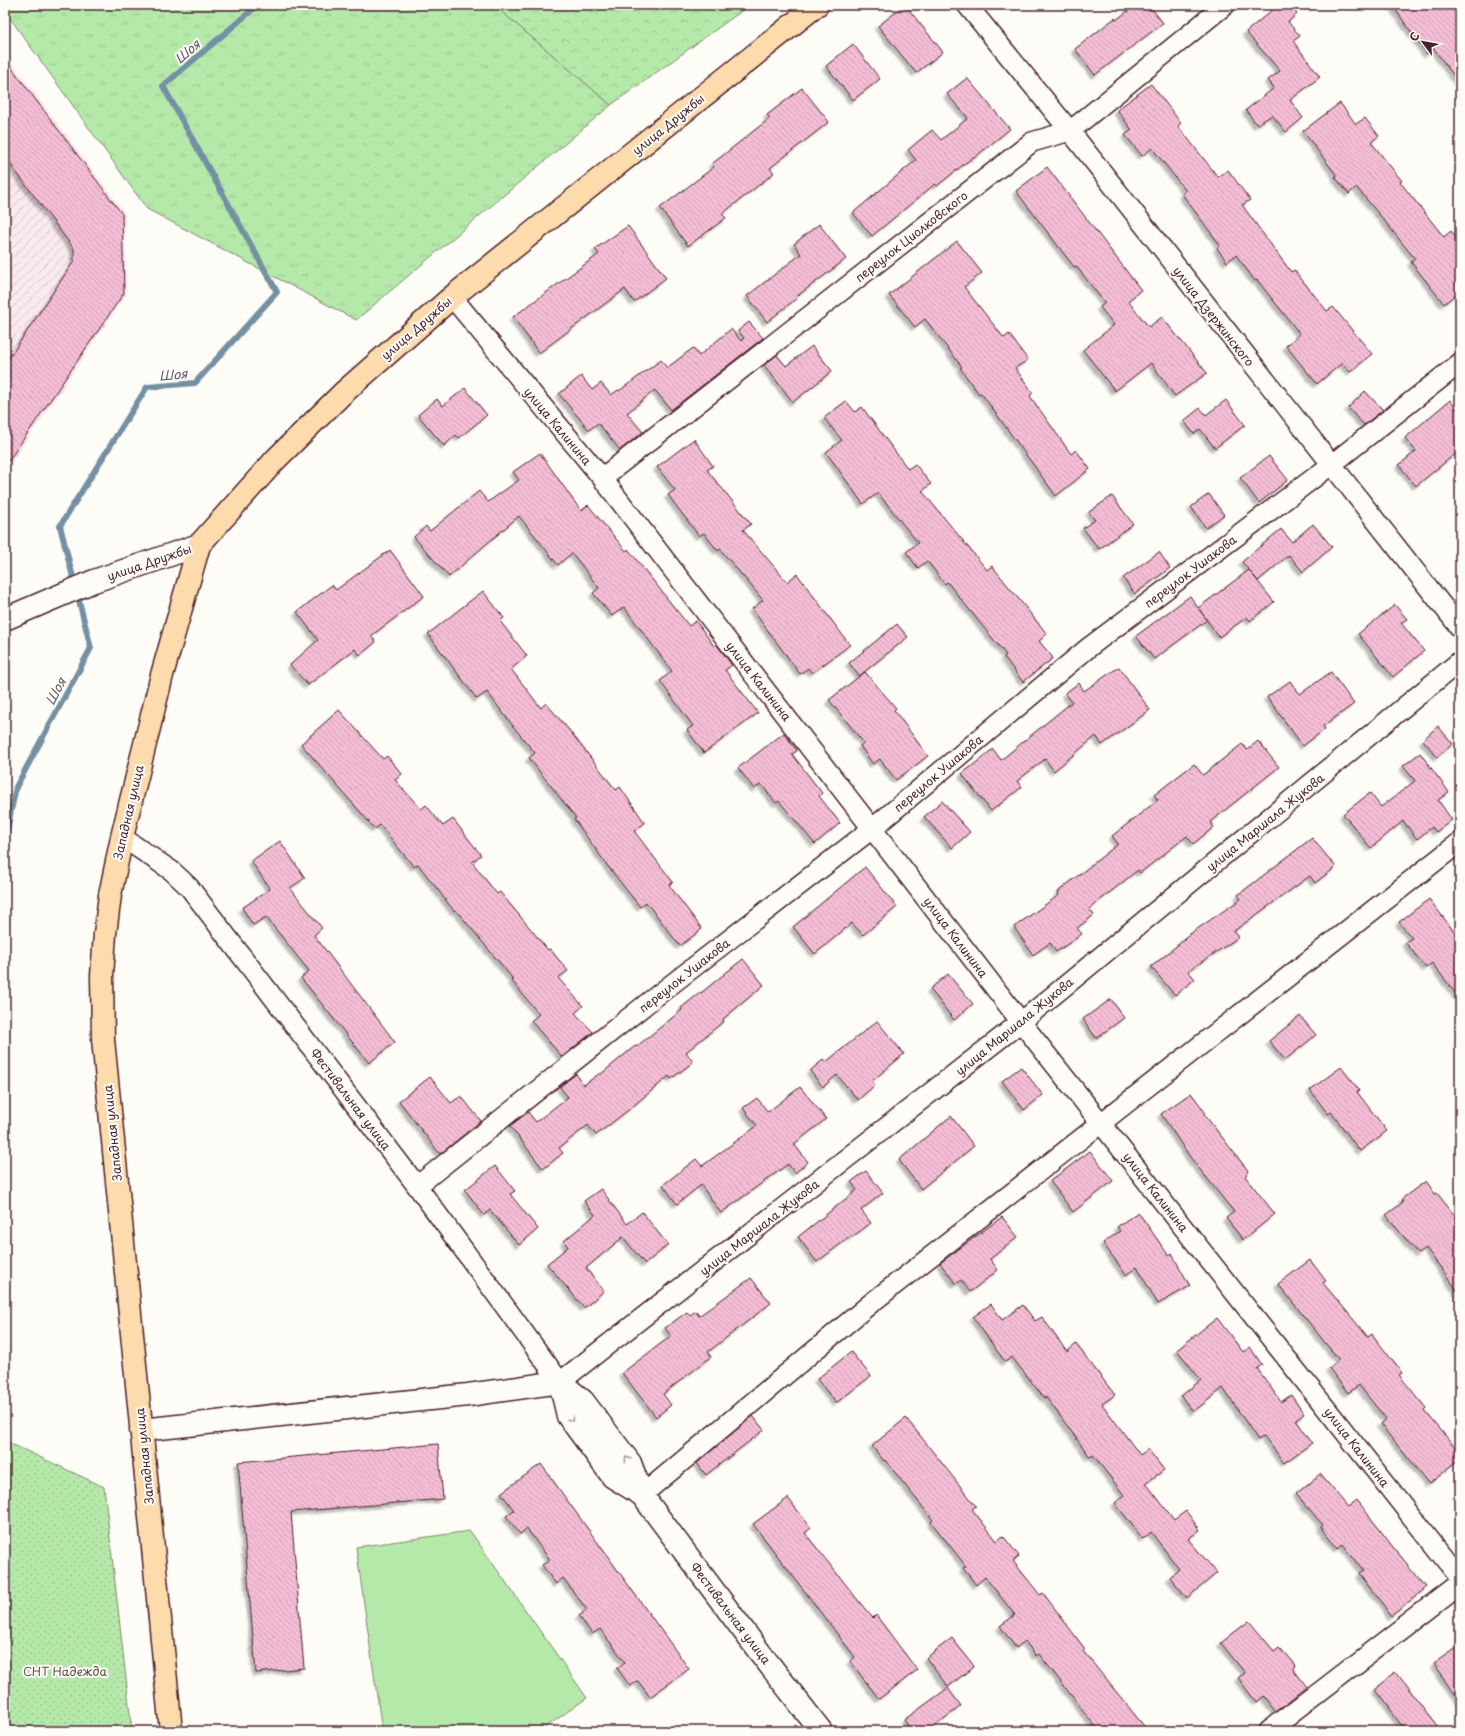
<svg xmlns="http://www.w3.org/2000/svg" width="1465" height="1736" viewBox="0 0 1465 1736" font-family="'Playpen Sans',sans-serif">
  <defs>
    <pattern id="industrial-furrows" width="10" height="10" patternUnits="userSpaceOnUse"><rect width="10" height="10" fill="#fae9ed"/><path d="M-1 1l2-2M0 10L10 0M9 11l2-2" fill="none" stroke="#d8c7cb"/></pattern>
    <pattern id="grass-tufts" width="24" height="20" patternUnits="userSpaceOnUse"><rect width="24" height="20" fill="#b5e9aa"/><path d="M3 7l-1-3M5 7V3M7 7l1-3M15 17l-1-3M17 17v-4M19 17l1-3" fill="none" stroke="#9dc792"/></pattern>
    <pattern id="forest-crowns" width="20" height="18" patternUnits="userSpaceOnUse"><rect width="20" height="18" fill="#b5e9aa"/><path d="M2 6a3 3 0 1 1 6 0M12 15a3 3 0 1 1 6 0" fill="none" stroke="#9dc792"/></pattern>
    <pattern id="garden-dots" width="8" height="8" patternUnits="userSpaceOnUse"><rect width="8" height="8" fill="#b5e9aa"/><path d="M2 2h.1M6 6h.1" fill="none" stroke="#9dc792" stroke-width="1.8" stroke-linecap="round"/></pattern>
    <pattern id="building-back-hatch" width="6" height="6" patternUnits="userSpaceOnUse"><rect width="6" height="6" fill="#f4bdd5"/><path d="M-1 5l2 2M0 0l6 6M5-1l2 2" fill="none" stroke="#d3a2b7"/></pattern>
    <filter id="shadow"><feDropShadow dx="-3.5" dy="3.5" stdDeviation="1" flood-color="#0004"/></filter>
  </defs>
  <rect width="100%" height="100%" fill="#fdfcf7"/>
  <filter id="ink" filterUnits="userSpaceOnUse"><feTurbulence type="fractalNoise" baseFrequency=".025" numOctaves="2"/><feDisplacementMap in="SourceGraphic" scale="8" xChannelSelector="R" yChannelSelector="G"/><feConvolveMatrix kernelMatrix="1 2 1 2 8 2 1 2 1" color-interpolation-filters="sRGB"/></filter>
  <g filter="url(#ink)">
    <path fill="url(#industrial-furrows)" d="M5,54L125,213L126,295L5,472Z"/>
    <path fill="url(#grass-tufts)" stroke="#80846a" d="M5,5H494L611,105L356,320L147,209L5,11Z"/>
    <path fill="url(#forest-crowns)" stroke="#80846a" d="M494,5H750L611,105Z"/>
    <path fill="#b5e9aa" stroke="#80846a" d="M470,1531L587,1698L540,1731H382L356,1547Z"/>
    <path fill="url(#garden-dots)" stroke="#80846a" d="M5,1441L104,1487L132,1731H5Z"/>
    <g fill="none" stroke-linecap="round" stroke-linejoin="round">
      <path stroke="#7590a3" stroke-width="6" d="M5,839L16,787L91,648L60,526L147,387L195,383L277,292L163,86L258,5"/>
    </g>
    <path fill="url(#building-back-hatch)" stroke="#4a1f2b" filter="url(#shadow)" d="M905,5L943,52L916,73L878,26Z
      M1136,5H1149L1163,23L1095,75L1075,49L1115,18L1116,20Z
      M1278,5H1289L1297,14L1288,22L1300,36L1293,41L1320,77L1290,100L1303,118L1286,132L1272,115L1257,125L1246,110L1274,88L1268,80L1280,71L1246,32Z
      M1392,5H1460V84L1434,49L1427,54Z
      M853,44L880,79L853,100L826,66Z
      M5,59L122,214L124,293L5,466V364L74,261V249L5,157Z
      M967,78L1010,129L974,158L973,157L937,186L935,184L872,236L853,213L916,160L908,150L932,130L941,140L968,118L947,94Z
      M1151,84L1181,123L1178,126L1218,177L1228,170L1250,200L1242,205L1291,272L1294,270L1327,311L1333,307L1372,354L1350,372L1342,363L1317,384L1286,346L1300,334L1257,280L1255,281L1236,255L1227,262L1217,248L1220,245L1182,194L1186,191L1152,148L1142,156L1125,135L1132,130L1117,110Z
      M802,88L829,122L770,168L774,173L722,214L726,218L688,246L660,208L714,167L712,164L770,118L767,115Z
      M1340,103L1356,124L1365,118L1379,136L1371,142L1402,181L1400,182L1444,237L1451,231L1460,242V291L1444,304L1411,262L1415,259L1378,213L1356,187L1349,194L1335,177L1337,176L1303,131Z
      M1047,167L1141,290L1128,301L1149,327L1162,317L1207,373L1175,396L1151,363L1115,391L1083,350L1114,325L1100,307L1105,303L1076,266L1074,267L1016,191Z
      M819,224L846,259L796,297L797,298L767,322L747,296L801,254L794,244Z
      M628,226L666,278L634,302L625,289L539,353L513,317L599,254L595,249Z
      M957,241L982,273L964,287L1004,338L1009,334L1028,360L1015,368L1033,393L1030,396L1071,454L1076,450L1090,469L1056,496L981,393L979,394L960,368L962,367L925,319L915,327L889,295Z
      M749,322L763,338L671,410L655,390L627,413L643,432L620,450L598,423L589,430L559,394L581,376L592,390L601,383L611,395L618,390L619,391L661,360L667,368L693,348L699,356L731,329L741,341L744,338L738,331Z
      M812,346L832,371L793,402L764,365L777,355L786,366Z
      M465,388L487,415L459,438L456,435L444,446L418,415L437,399L443,406Z
      M1365,391L1383,410L1364,425L1348,408Z
      M1226,400L1245,425L1215,448L1200,429L1194,434L1184,421L1200,408L1206,415Z
      M1450,400L1460,413V450L1416,486L1399,465L1416,451L1405,438Z
      M846,401L855,412L862,407L908,469L915,464L931,484L922,491L987,570L992,566L1047,634L1039,641L1053,658L1023,682L1004,657L1006,655L947,582L945,584L927,561L918,568L906,552L918,543L878,493L863,504L826,452L842,440L824,418Z
      M694,439L713,466L707,470L751,524L743,530L787,582L797,574L850,645L812,673L808,668L800,674L752,609L763,600L720,549L718,551L704,533L699,536L668,495L675,490L657,467Z
      M540,453L581,511L588,505L626,551L628,549L689,626L696,621L714,646L716,644L732,665L725,670L758,713L704,753L687,730L693,726L660,681L672,671L624,607L612,616L593,593L599,588L572,553L558,565L519,516L469,559L449,577L414,537L426,526L430,531L479,491L488,502L519,480L513,472Z
      M1269,456L1288,480L1259,503L1240,478Z
      M1209,494L1224,515L1206,528L1191,507Z
      M1112,496L1133,524L1099,549L1083,528L1095,520L1089,512Z
      M1313,524L1332,547L1303,572L1289,555L1258,581L1242,562L1281,529L1292,542Z
      M390,550L424,596L371,636L376,642L360,655L355,649L308,685L290,665L318,640L297,612L332,585L336,590Z
      M1159,552L1170,568L1135,594L1123,578Z
      M1249,570L1274,602L1250,621L1247,617L1219,637L1199,609L1207,620L1154,659L1136,636L1190,596L1198,608Z
      M483,591L504,618L500,621L527,656L511,669L541,708L546,703L569,730L616,790L620,787L645,823L634,831L673,882L669,885L702,929L680,946L646,902L640,907L607,865L574,819L576,818L529,758L535,753L516,730L487,692L477,699L428,634Z
      M1395,605L1407,619L1401,623L1424,651L1393,677L1358,634Z
      M897,624L908,637L859,676L849,663Z
      M1119,667L1150,710L1102,745L1096,736L1054,771L1045,759L1017,781L1022,787L991,811L962,774L993,749L1001,760L1072,702L1065,693L1079,683L1084,691Z
      M865,672L896,708L894,710L928,756L896,780L880,759L873,764L860,746L864,743L829,700Z
      M1331,672L1354,704L1323,726L1325,729L1303,746L1267,697L1290,681L1300,694Z
      M339,710L383,759L387,756L402,774L395,780L421,809L426,805L443,826L453,819L481,855L472,862L497,894L500,892L548,950L550,949L568,971L558,978L583,1006L575,1013L593,1032L562,1057L531,1021L539,1014L511,980L513,979L456,910L454,911L418,864L414,867L380,825L375,829L301,744Z
      M1438,726L1453,744L1437,757L1423,740Z
      M784,733L797,751L792,754L822,793L819,796L840,823L815,844L779,801L776,803L761,784L754,789L738,768Z
      M1258,741L1279,767L1210,822L1214,827L1193,844L1187,836L1140,873L1138,870L1089,909L1094,915L1077,928L1082,934L1056,952L1050,943L1033,955L1014,927L1059,895L1058,893L1060,890L1118,844L1112,836L1158,800L1154,795L1194,764L1203,775L1242,744L1247,750Z
      M1420,753L1449,792L1438,800L1452,820L1436,832L1432,827L1417,839L1403,821L1371,848L1343,814L1370,793L1381,807L1415,781L1403,766Z
      M942,801L970,832L952,848L924,817Z
      M1312,838L1336,867L1315,883L1310,876L1234,931L1239,937L1188,971L1195,979L1175,995L1151,967L1185,939L1184,938L1241,899L1238,895Z
      M280,841L305,878L290,888L322,928L314,935L395,1042L369,1063L301,978L309,971L266,917L253,925L242,908L270,889L251,861Z
      M865,867L897,907L863,935L852,923L815,954L793,927Z
      M1429,899L1460,939V999L1432,963L1426,968L1405,942L1412,938L1399,922Z
      M743,959L764,985L723,1019L724,1021L686,1052L693,1062L671,1079L669,1076L626,1112L596,1135L588,1125L559,1148L563,1153L543,1169L510,1126L528,1112L536,1122L568,1097L560,1087L568,1080L576,1074L584,1085L600,1073V1075L635,1046L636,1047L682,1010L681,1008L701,992V993Z
      M948,974L973,1004L954,1020L930,989Z
      M1111,999L1124,1018L1096,1038L1083,1019Z
      M1300,1016L1316,1035L1285,1060L1269,1041Z
      M877,1021L904,1054L872,1081L875,1085L858,1100L837,1075L823,1087L810,1071L824,1059L826,1062Z
      M1021,1067L1043,1095L1024,1110L1002,1081Z
      M1341,1067L1359,1090L1357,1092L1387,1131L1360,1151L1331,1112L1328,1114L1310,1090Z
      M430,1077L451,1103L461,1096L481,1121L440,1154L399,1101Z
      M800,1087L826,1119L794,1144L808,1162L795,1173L788,1164L721,1213L701,1185L677,1204L663,1185L696,1159L702,1166L757,1126L743,1108L757,1098L768,1112Z
      M1191,1093L1205,1112L1204,1114L1249,1172L1245,1176L1275,1214L1243,1240L1226,1218L1234,1212L1190,1157L1161,1114Z
      M951,1116L974,1146L921,1189L899,1160Z
      M1090,1151L1113,1181L1073,1212L1050,1181Z
      M495,1166L515,1191L510,1194L538,1229L519,1245L490,1210L484,1215L465,1190Z
      M866,1171L883,1193L861,1210L871,1223L852,1237L851,1236L817,1262L798,1237L857,1190L851,1182Z
      M1426,1181L1435,1194L1437,1193L1460,1222V1294L1426,1248L1418,1254L1386,1215L1402,1203L1403,1198Z
      M601,1189L627,1224L642,1212L668,1245L645,1264L623,1237L586,1268L604,1291L584,1308L547,1264L568,1247L564,1241L595,1215L584,1201Z
      M1138,1212L1169,1256L1172,1254L1190,1286L1158,1304L1137,1267L1126,1275L1103,1243L1120,1231L1117,1227Z
      M1002,1217L1018,1237L990,1259L998,1270L970,1292L961,1280L956,1284L940,1263Z
      M1310,1260L1326,1281L1323,1283L1368,1337L1372,1334L1402,1373L1399,1375L1426,1408L1424,1410L1460,1453V1459L1429,1484L1380,1424L1386,1419L1359,1385L1348,1393L1329,1368L1339,1360L1278,1284Z
      M751,1278L771,1303L708,1352L711,1357L663,1394L671,1405L656,1417L622,1373L671,1336L665,1328L687,1312L690,1315L696,1311L699,1316Z
      M991,1304L1002,1320L1023,1305L1035,1321L1042,1317L1067,1352L1076,1344L1115,1395L1102,1404L1140,1455L1148,1449L1164,1470L1146,1483L1174,1520L1186,1511L1200,1530L1188,1539L1217,1573L1187,1598L1170,1577L1179,1569L1151,1532L1143,1539L1115,1503L1124,1495L1093,1455L1090,1457L1046,1397L1044,1398L1012,1357L1005,1362L973,1317Z
      M1217,1318L1243,1352L1250,1347L1262,1365L1257,1368L1281,1402L1291,1395L1304,1414L1296,1420L1312,1443L1284,1463L1264,1436L1258,1440L1223,1388L1193,1412L1181,1396L1201,1380L1177,1350Z
      M851,1352L871,1376L836,1403L817,1379Z
      M753,1416L764,1430L706,1475L697,1463Z
      M906,1418L976,1506L972,1509L997,1541L1003,1536L1019,1556L1013,1561L1040,1595L1043,1593L1085,1649L1083,1651L1148,1731H1099L1039,1654L1036,1656L1025,1641L1016,1648L1000,1626L1015,1615L985,1577L976,1585L963,1568L966,1566L931,1522L933,1520L885,1460L884,1461L872,1446Z
      M438,1444L443,1499L291,1512L304,1668L256,1673L238,1462Z
      M541,1464L689,1669L650,1697L638,1681L630,1686L617,1668L625,1662L600,1629L592,1634L579,1616L587,1610L563,1578L556,1584L542,1565L550,1560L527,1529L520,1534L506,1516L514,1510L501,1493Z
      M1320,1474L1348,1507L1357,1500L1393,1547L1427,1588L1392,1616L1359,1574L1363,1571L1343,1545L1338,1549L1321,1527L1323,1525L1296,1494Z
      M788,1498L811,1528L805,1533L865,1609L873,1618L876,1615L917,1670L879,1699L850,1661L855,1657L753,1524Z
      M1249,1621L1274,1651L1279,1647L1296,1666L1294,1670L1307,1687L1276,1712L1263,1696L1256,1702L1238,1678L1245,1673L1221,1643Z
      M952,1638L974,1666L948,1687L926,1658Z
      M1460,1645V1704L1433,1664Z
      M1396,1672L1441,1731H1406L1374,1689Z
      M948,1688L961,1706L928,1731H912L904,1720Z"/>
    <g fill="none" stroke-linecap="round" stroke-linejoin="round">
      <g stroke="#4a1f2b" stroke-width="22">
        <path id="street" d="M967,5L1070,131L1460,628
          M452,297L602,478L1021,1022L1460,1578
          M602,478L1032,142L1070,131L1225,5
          M122,837L172,871L189,887L417,1186L560,1382L1021,1022L1460,661
          M417,1186L650,1001L873,828L1088,648L1331,465L1460,363
          M642,1495L870,1304L1460,842
          M1269,1731L1460,1584"/>
      </g>
      <g stroke="#4a1f2b" stroke-width="25">
        <path id="secondary" d="M5,619L94,581L199,545
          M560,1382L583,1401L630,1463L642,1495L758,1650L821,1731
          M560,1382L568,1416L613,1477L642,1495
          M141,1430L468,1395L560,1382"/>
      </g>
      <g stroke="#4a1f2b" stroke-width="25">
        <path id="primary" d="M171,1731L103,1039L102,976L105,934L110,895L122,837L162,675L199,545L276,459L343,393L452,297L817,5"/>
      </g>
      <use href="#street" stroke="#fdfcf7" stroke-width="19"/>
      <use href="#secondary" stroke="#fdfcf7" stroke-width="22"/>
      <use href="#primary" stroke="#fedbac" stroke-width="22"/>
    </g>
    <defs><path id="oneway-chevron" d="M-2-3.5L2.5 0L-2 3.5" fill="none" stroke-width="1.6" stroke-linecap="round" stroke-linejoin="round"/></defs>
    <g stroke="#ac999b">
      <use href="#oneway-chevron" transform="translate(571 1419) rotate(58)"/>
      <use href="#oneway-chevron" transform="translate(627 1459) rotate(-125)"/>
    </g>
  </g>
  <g text-anchor="middle" dominant-baseline="central" stroke-width="4" stroke-linejoin="round" paint-order="stroke">
    <g font-size="12" fill="#4a1f2b" stroke="#fdfcf7">
      <text transform="translate(668 124) rotate(-39)">улица Дружбы</text>
      <text transform="translate(911 236) rotate(-38)">переулок Циолковского</text>
      <text transform="translate(1214 316) rotate(52)">улица Дзержинского</text>
      <text transform="translate(416 328) rotate(-41)">улица Дружбы</text>
      <text transform="translate(558 426) rotate(50)">улица Калинина</text>
      <text transform="translate(149 562) rotate(-19)">улица Дружбы</text>
      <text transform="translate(1190 571) rotate(-37)">переулок Ушакова</text>
      <text transform="translate(759 681) rotate(52)">улица Калинина</text>
      <text transform="translate(938 773) rotate(-40)">переулок Ушакова</text>
      <text transform="translate(128 812) rotate(-77)">Западная улица</text>
      <text transform="translate(1265 822) rotate(-39)">улица Маршала Жукова</text>
      <text transform="translate(956 937) rotate(53)">улица Калинина</text>
      <text transform="translate(684 975) rotate(-38)">переулок Ушакова</text>
      <text transform="translate(1014 1026) rotate(-39)">улица Маршала Жукова</text>
      <text transform="translate(351 1099) rotate(53)">Фестивальная улица</text>
      <text transform="translate(112 1133) rotate(-96)">Западная улица</text>
      <text transform="translate(1156 1192) rotate(52)">улица Калинина</text>
      <text transform="translate(759 1227) rotate(-38)">улица Маршала Жукова</text>
      <text transform="translate(1357 1447) rotate(52)">улица Калинина</text>
      <text transform="translate(144 1456) rotate(-96)">Западная улица</text>
      <text transform="translate(731 1613) rotate(53)">Фестивальная улица</text>
    </g>
    <g font-size="12" fill="#65524b" stroke="#fdfcf7">
      <text x="65" y="1671">СНТ Надежда</text>
    </g>
    <g font-size="13" font-style="italic" fill="#605867" stroke="#fdfcf7">
      <text transform="translate(187 51) rotate(-41)">Шоя</text>
      <text transform="translate(173 374) rotate(-5)">Шоя</text>
      <text transform="translate(55 691) rotate(-62)">Шоя</text>
    </g>
  </g>
  <rect width="1465" height="1736" fill="none" stroke="#fdfcf7" stroke-width="20"/>
  <rect x="10" y="10" width="1445" height="1716" fill="none" stroke="#4a1f2b" stroke-width="1.5" filter="url(#ink)"/>
  <g transform="translate(1423 42) rotate(302)" stroke="#fdfcf7" stroke-width="3" paint-order="stroke">
  <path d="M0-3L7 15L0 10L-7 15Z" fill="#4a1f2b"/>
  <text y="-6" font-size="11" font-weight="bold" text-anchor="middle" fill="#4a1f2b">С</text>
  </g>
</svg>
